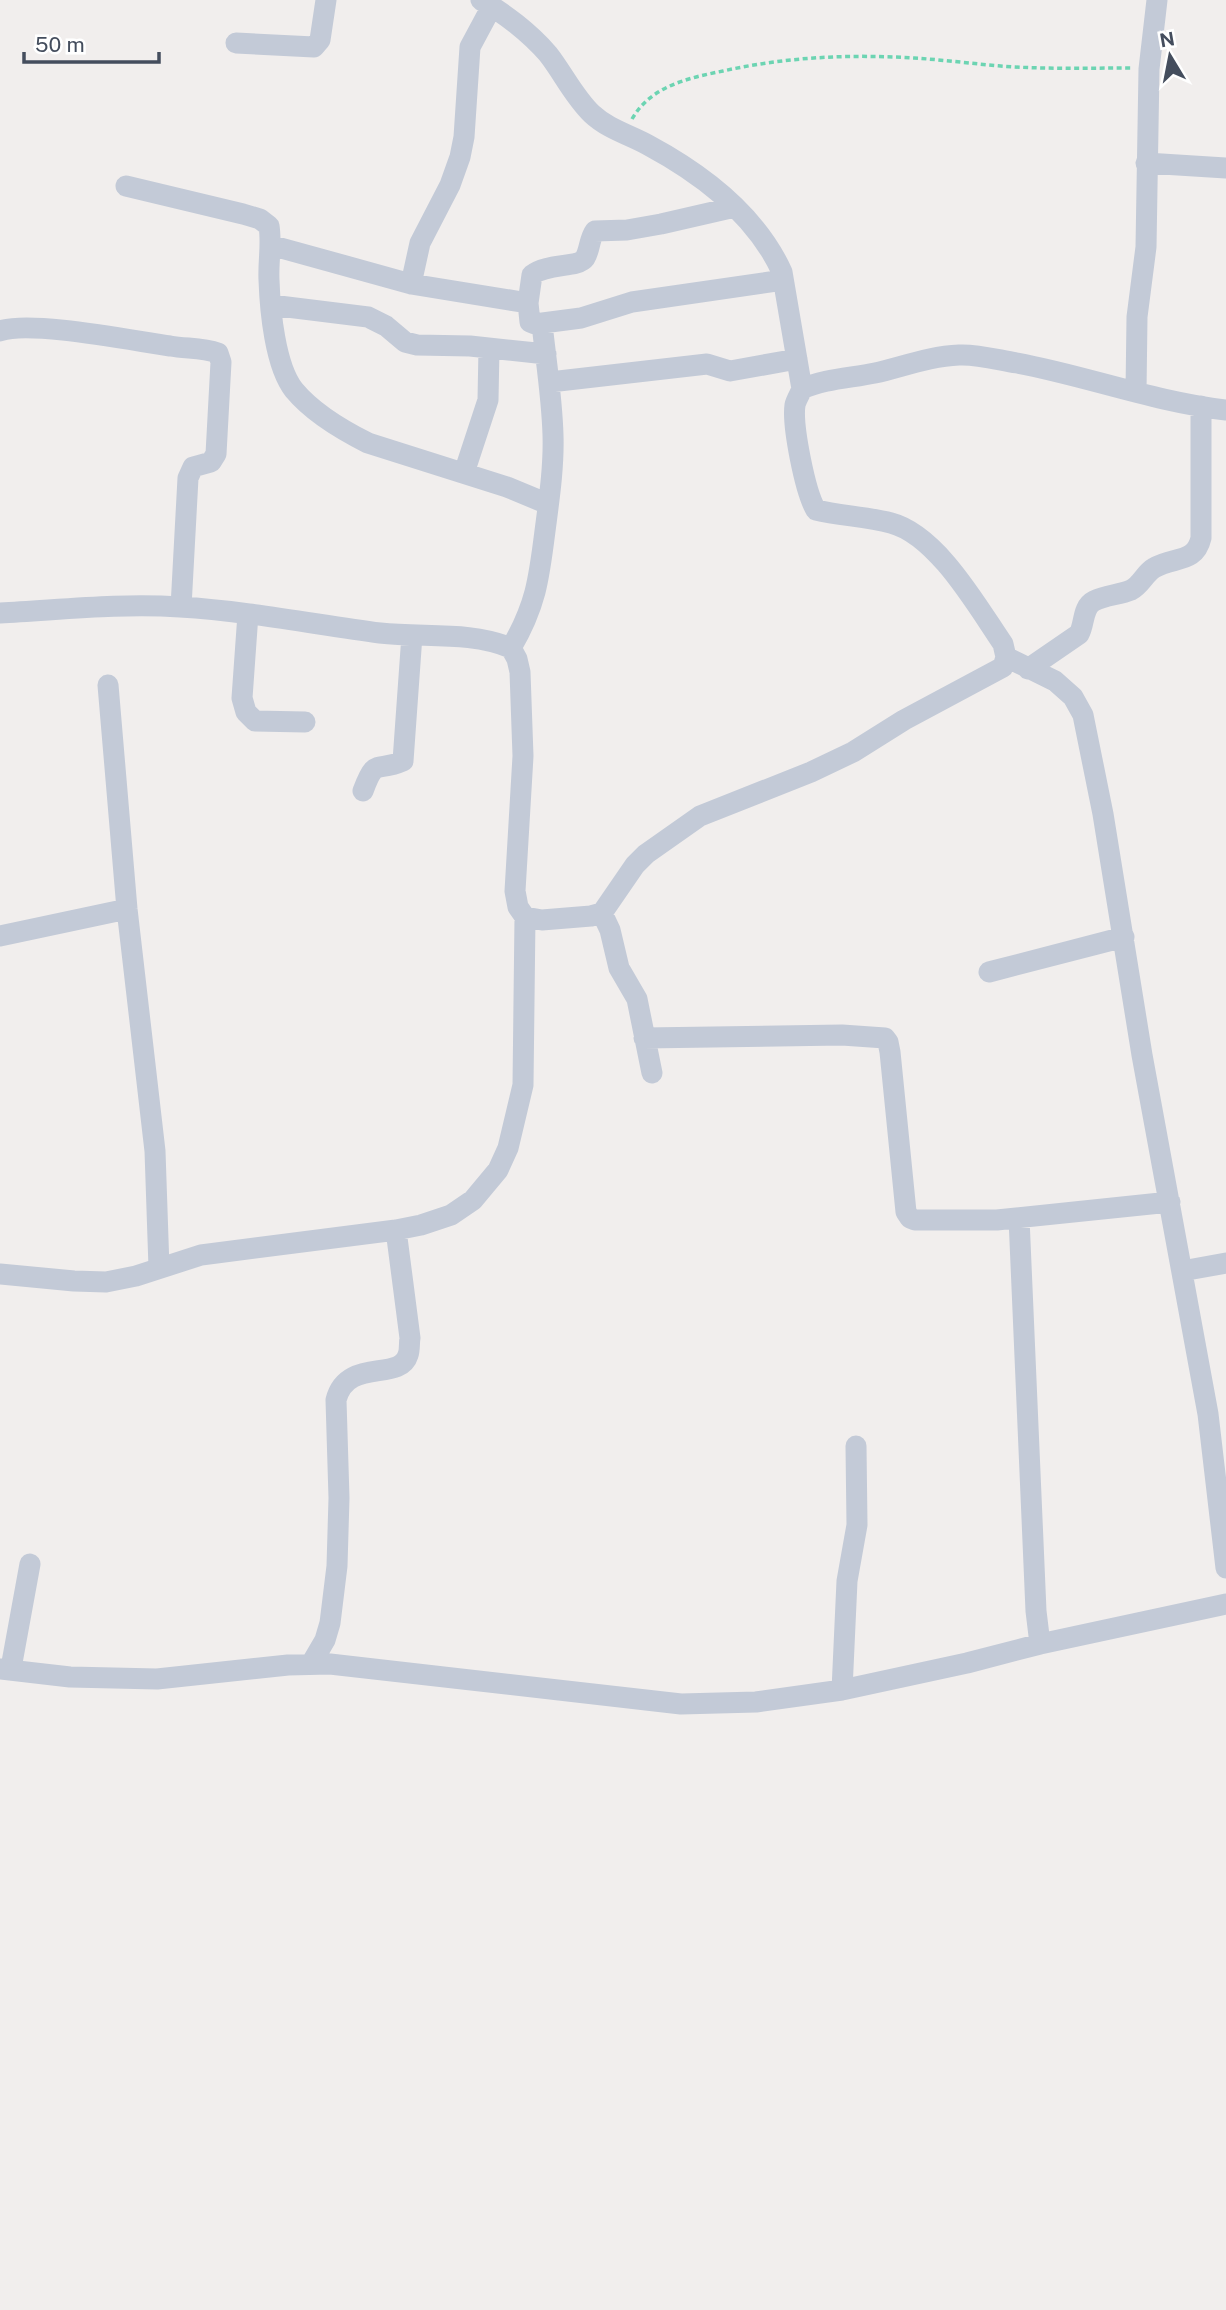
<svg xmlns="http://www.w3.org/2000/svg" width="1226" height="2310" viewBox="0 0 1226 2310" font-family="'Public Sans',sans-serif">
  <rect width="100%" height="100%" fill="#f1eeed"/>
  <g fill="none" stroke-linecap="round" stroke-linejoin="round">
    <path stroke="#6cd4b2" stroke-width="3.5" stroke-dasharray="5 3.5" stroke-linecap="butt" d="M632,119C651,86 688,78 723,71C786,57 849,54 914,58C947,60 981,65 1015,67C1054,69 1093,68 1132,68"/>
    <path stroke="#c3cad7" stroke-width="21" d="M481,0C504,13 530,33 548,54C563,73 574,97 592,114C608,129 630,135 648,145C702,174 756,215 782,272L802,389
      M236,43L314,47L320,40L326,0
      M1146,163L1226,168
      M126,186L243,214L260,219L269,226C272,244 268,262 269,280C270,310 275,366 294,390C313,413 342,430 368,443L507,487L548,504
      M270,245L411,284L528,303L530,322L535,324L581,318L632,302L783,280
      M411,284L420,243L450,185L460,157L464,137L470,47L492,6
      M528,303L532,275C547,263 578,268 585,258C590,250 589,239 595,231L627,230L661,224L735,207
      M271,305L368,317L386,326L405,342L417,345L470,346L546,354
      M0,331C30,320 134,341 170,346C187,349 202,347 218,353L221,362L216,454L211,462L193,467L188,478L181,607
      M550,382L707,364L730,371L797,359
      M1136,392L1137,317L1146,247L1149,69L1157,0
      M464,473L488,400L489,348
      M0,613C60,610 119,603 180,607C247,611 313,624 380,633C424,638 470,631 511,648L517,659L520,672L523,756L515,891L518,907L525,917L542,920L591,916L602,913L635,865L646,854L700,816L811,772L853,752L904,720L1003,667L1006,657L1003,644C977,606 937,535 891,523C866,516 840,516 816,510C805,492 792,425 795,405C796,400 800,394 802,389C824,379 851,378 875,373C902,367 930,356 959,355C978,354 998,360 1017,363C1087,376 1155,402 1226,410
      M248,614L242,698L246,712L255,721L305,722
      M511,648C536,605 539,579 545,531C549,500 554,467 553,435C552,398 546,361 542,324
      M1006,657L1055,681L1073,697L1083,715L1103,814L1142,1055L1208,1414L1226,1568
      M1028,669L1079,634C1085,624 1082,607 1094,601C1105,595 1119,595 1131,590C1141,585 1145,573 1154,568C1174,556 1195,564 1201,538V406
      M108,685L127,909L155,1151L159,1268
      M363,791C376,756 376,773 403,761L412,635
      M602,913L610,930L619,968L637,999L652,1073
      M0,936L127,909
      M989,972L1124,937
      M644,1038L842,1035L885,1038L888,1042L890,1052L906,1212L910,1218L915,1220H997L1170,1202
      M1019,1218L1036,1611L1040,1644
      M1182,1271L1226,1263
      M0,1274L74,1281L106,1282L136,1276L201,1255L396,1230L421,1225L451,1215L473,1200L498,1170L508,1148L523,1085L525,917
      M311,1664L325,1640L330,1623L337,1566L339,1498L336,1400C347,1357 400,1382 408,1355C410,1350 409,1343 410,1338L396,1230
      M11,1668L30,1564
      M0,1669L70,1677L157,1679L288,1665L330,1664L681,1704L756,1702L842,1690L967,1663L1040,1644L1226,1604
      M842,1690L847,1581L857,1525L856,1446"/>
  </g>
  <g transform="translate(1170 56) rotate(350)" stroke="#ffffff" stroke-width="5" paint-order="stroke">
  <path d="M0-5L12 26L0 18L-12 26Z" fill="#444d5d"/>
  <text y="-10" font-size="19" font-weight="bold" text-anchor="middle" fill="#444d5d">N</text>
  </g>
  <path d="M24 52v10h135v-10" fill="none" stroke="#444d5d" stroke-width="3.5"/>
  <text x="35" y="52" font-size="21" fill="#444d5d" stroke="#ffffff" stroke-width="5" paint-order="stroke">50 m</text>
</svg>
